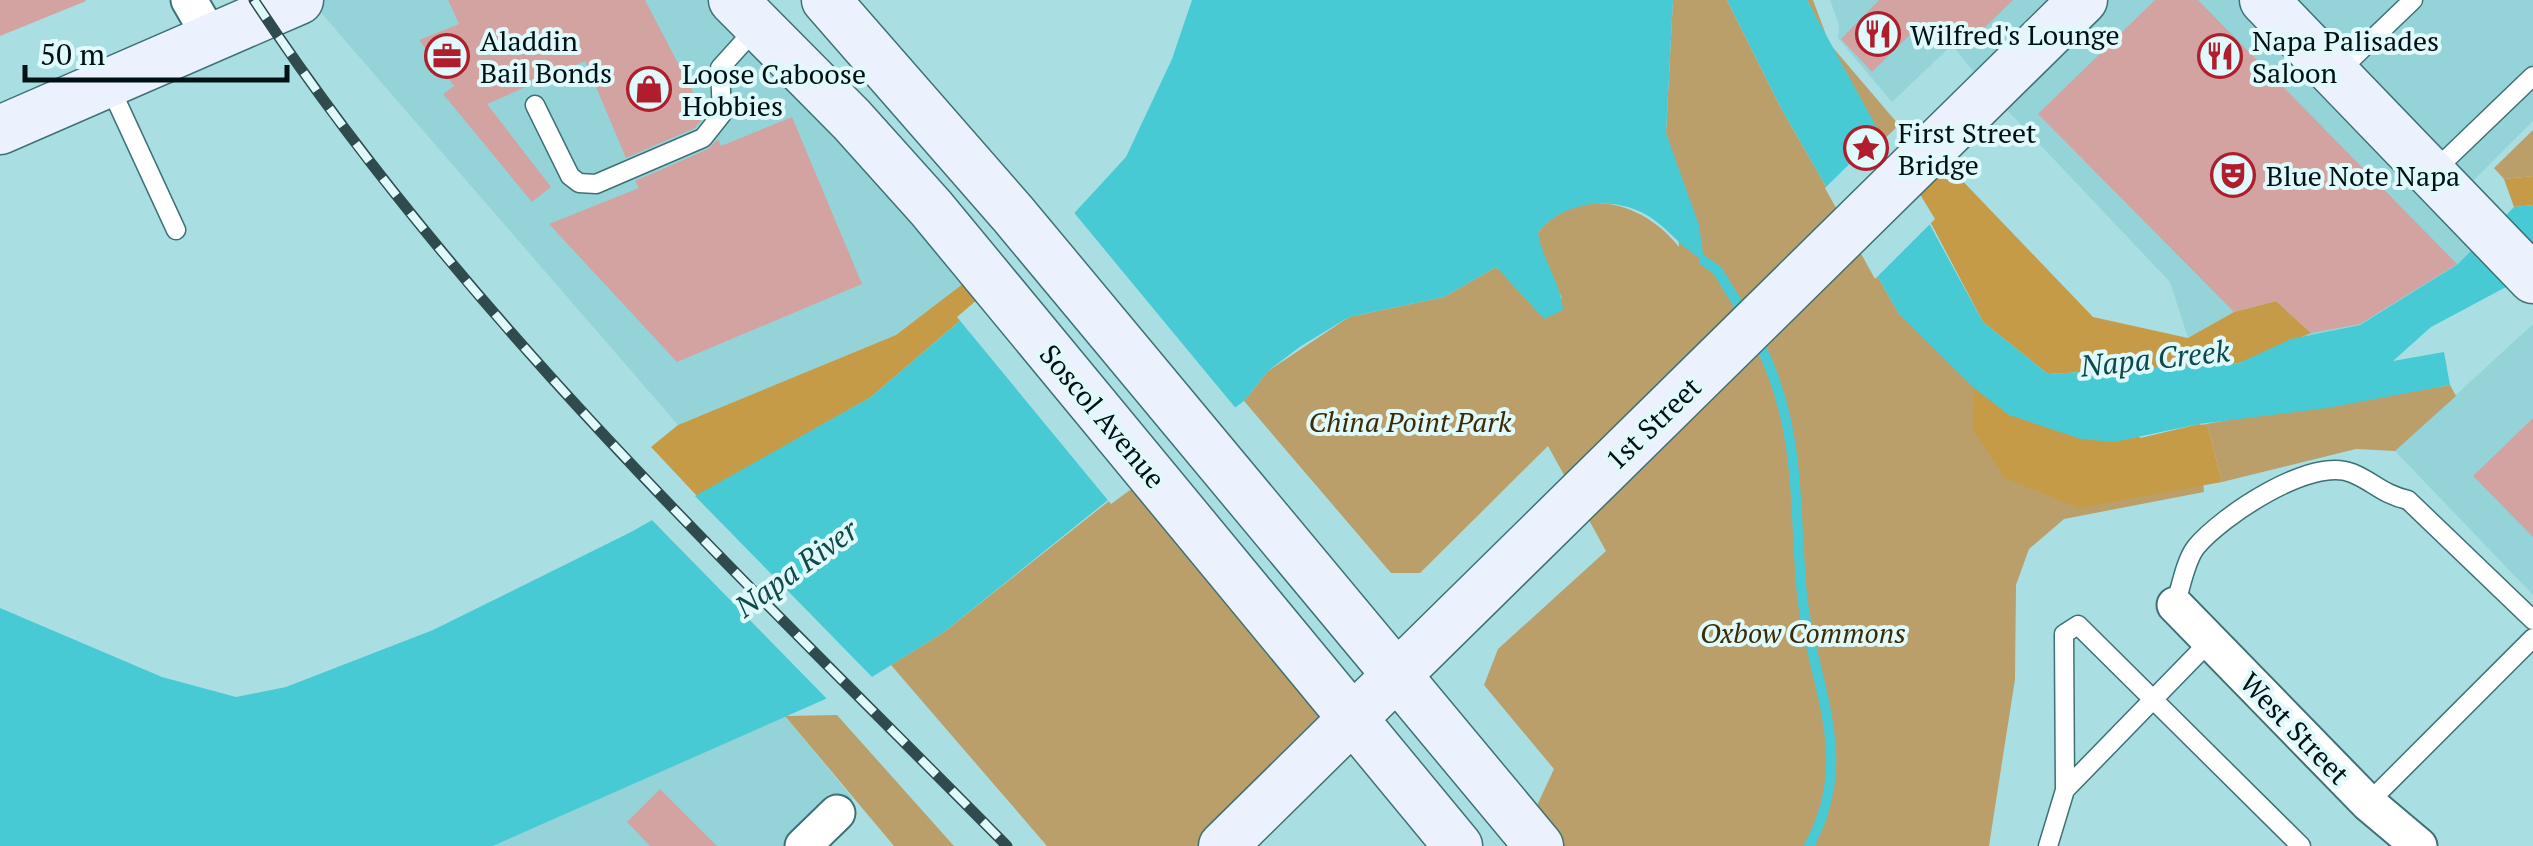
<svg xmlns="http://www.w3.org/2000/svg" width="2533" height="846" viewBox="0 0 2533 846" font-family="'PT Serif',serif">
  <rect width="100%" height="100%" fill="#a9dfe3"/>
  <path fill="#94d4d9" d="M310,0H733L981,270L896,335L678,425Z
    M1830,0H2533V121L2455,199L2488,234L2458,264L2360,325L2291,339L2188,338L2170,282L1990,92L1952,45L1892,102L1838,38L1839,25Z
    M2533,324V595L2395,451Z
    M785,716L853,799L803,846H493Z"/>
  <path fill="#bb9f6a" d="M1673,0H1727L1781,108L1899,314L2141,438C2242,413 2347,404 2450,385L2456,396L2395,451L2356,449L2222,482L2208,427L2199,425L2204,492L2064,519L2029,549L2016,585L2015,679L1989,846H1518L1554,769L1484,685L1498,649L1606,551L1548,446L1420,573H1391L1244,401L1268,371L1349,317L1444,297L1496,267L1517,287L1562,298L1541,258L1538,232C1579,184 1643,201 1679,247L1675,164L1666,133Z
    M1807,0H1813L1829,43L1899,125L1879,144Z
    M2533,130V176L2504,179L2494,168Z
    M1148,470L1351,719L1223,846H1047L891,665L944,632Z
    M837,715L954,846H894L785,716Z"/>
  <path fill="#c59b48" d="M1933,150L2093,317L2188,338L2234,312L2276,301L2311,333L2239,363L2048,374L1983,322L1906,176Z
    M2533,176V205L2514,207L2504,179Z
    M981,270L997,289L871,397L697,496L651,447L678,425L896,335Z
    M1974,388L2009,415L2141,438L2199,424L2208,427L2222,482L2079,508L2005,478L1973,430Z"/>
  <path fill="#47cad3" d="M1192,0H1673L1666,133L1699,225L1704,261C1681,248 1671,231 1650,217C1614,194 1564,201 1538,232C1542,260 1561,283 1563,310L1544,319L1496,267L1444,297L1349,317L1301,346L1268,371L1244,401L1108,500L944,632L864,682L493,846H0V608L162,677L236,697L286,687L433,630L631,532L871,397L1031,260L1126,157L1172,59Z
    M1727,0H1807L1983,322L2048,374L2239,363L2291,339L2360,325L2458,264L2514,207L2533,205V263L2521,279L2431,327L2393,361L2444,352L2450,385L2327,408L2199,424L2114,442L2081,439L2009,415L1974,388L1899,314L1781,108Z"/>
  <path fill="#a9dfe3" d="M1882,132L1935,219L1875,279L1825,188Z
    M1071,209L1238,411L1111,504L957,317L1027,257Z
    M692,493L876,681L830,702L649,517Z"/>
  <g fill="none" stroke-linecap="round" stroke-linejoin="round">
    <path stroke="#47cad3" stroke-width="10" d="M1704,261L1717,270L1746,317
      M1756,337C1800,422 1794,492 1801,584C1808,679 1860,752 1809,846"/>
  </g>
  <path fill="#d2a3a1" d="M0,0H85L86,1L0,36Z
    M448,0H645L705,115L695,128L626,158L585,61L487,104L551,187L532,202L443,94L454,86L419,40L459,24Z
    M1879,0H2013L1970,42L1958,30L1940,48L1919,26L1872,72L1841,39Z
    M2155,0H2198L2457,264L2360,324L2311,333L2276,301L2234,312L2038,114Z
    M792,117L862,284L677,362L549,224L639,188L635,181L708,149L718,139L721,146Z
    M2533,418V537L2473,476Z
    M660,789L717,846H650L627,822Z"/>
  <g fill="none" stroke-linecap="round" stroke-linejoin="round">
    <g stroke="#3e7175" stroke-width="21">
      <path id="lane" d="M2338,72L2413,0
        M109,85L176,230
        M535,105L570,176L579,183L596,184L703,138L722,114L720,68L756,28
        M2431,174L2533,76
        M2175,605C2181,588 2185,561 2196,547C2222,516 2311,456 2352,473C2374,482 2382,494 2408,500L2533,620
        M2065,790L2210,641
        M2368,803L2533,638
        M2048,846L2065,790L2064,634L2078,625L2301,846"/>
    </g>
    <g stroke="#3e7175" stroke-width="39">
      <path id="street" d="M189,0L211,38
        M2175,605L2368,803L2419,846
        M803,846L837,813"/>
    </g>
    <g stroke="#3e7175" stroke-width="51">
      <path id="secondary" d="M733,0L852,120L931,208L1458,846
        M826,0L1013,214L1539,846
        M2264,0L2533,279
        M0,130L299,0
        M1223,846L2083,0"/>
    </g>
    <use href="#lane" stroke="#fff" stroke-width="18"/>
    <use href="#street" stroke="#fff" stroke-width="35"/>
    <use href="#secondary" stroke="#ecf2fd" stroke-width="48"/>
    <g stroke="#304b4e" stroke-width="11">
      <path id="rail" d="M254,0C463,317 742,577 1007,846"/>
    </g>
    <use href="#rail" stroke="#e0fafc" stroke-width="8" stroke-dasharray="22" stroke-linecap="butt"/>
  </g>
  <defs>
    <g id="restaurant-ring" transform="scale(2.25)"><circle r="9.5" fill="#e0fafc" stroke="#b01d2d" stroke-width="1.5"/><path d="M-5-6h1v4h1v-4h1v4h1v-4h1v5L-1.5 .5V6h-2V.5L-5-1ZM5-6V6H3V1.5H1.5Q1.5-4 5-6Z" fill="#b01d2d"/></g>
    <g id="office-ring" transform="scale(2.25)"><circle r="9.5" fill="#e0fafc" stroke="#b01d2d" stroke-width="1.5"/><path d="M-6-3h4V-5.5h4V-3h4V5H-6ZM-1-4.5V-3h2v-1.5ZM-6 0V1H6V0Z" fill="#b01d2d"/></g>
    <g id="shop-ring" transform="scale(2.25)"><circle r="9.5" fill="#e0fafc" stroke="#b01d2d" stroke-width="1.5"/><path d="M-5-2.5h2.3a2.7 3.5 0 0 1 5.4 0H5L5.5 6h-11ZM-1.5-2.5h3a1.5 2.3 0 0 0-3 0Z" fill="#b01d2d"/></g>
    <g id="sight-ring" transform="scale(2.25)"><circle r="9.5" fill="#e0fafc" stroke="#b01d2d" stroke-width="1.5"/><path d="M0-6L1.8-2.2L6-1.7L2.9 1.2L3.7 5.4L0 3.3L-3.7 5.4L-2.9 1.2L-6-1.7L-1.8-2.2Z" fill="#b01d2d"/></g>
    <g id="theatre-ring" transform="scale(2.25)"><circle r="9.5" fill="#e0fafc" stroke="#b01d2d" stroke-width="1.5"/><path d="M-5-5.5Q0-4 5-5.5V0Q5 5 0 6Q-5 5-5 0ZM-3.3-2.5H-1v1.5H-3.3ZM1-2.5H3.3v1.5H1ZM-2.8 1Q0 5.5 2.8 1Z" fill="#b01d2d"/></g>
  </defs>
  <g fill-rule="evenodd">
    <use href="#restaurant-ring" x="1878" y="34"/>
    <use href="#office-ring" x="447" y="56"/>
    <use href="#restaurant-ring" x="2220" y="56"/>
    <use href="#shop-ring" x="649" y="89"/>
    <use href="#sight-ring" x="1866" y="148"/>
    <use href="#theatre-ring" x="2233" y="175"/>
  </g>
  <g text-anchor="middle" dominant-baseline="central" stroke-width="8" stroke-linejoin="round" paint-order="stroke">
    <g font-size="28" fill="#001113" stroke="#e0fafc" text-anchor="start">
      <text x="1910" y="34">Wilfred's Lounge</text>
      <text x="480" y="40">Aladdin<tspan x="480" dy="32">Bail Bonds</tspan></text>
      <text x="2252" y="40">Napa Palisades<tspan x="2252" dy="32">Saloon</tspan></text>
      <text x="682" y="73">Loose Caboose<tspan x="682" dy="32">Hobbies</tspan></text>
      <text x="1898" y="132">First Street<tspan x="1898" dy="32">Bridge</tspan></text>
      <text x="2266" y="175">Blue Note Napa</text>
    </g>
    <g font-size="28" fill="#001113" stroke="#e0fafc">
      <text transform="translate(1103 416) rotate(50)">Soscol Avenue</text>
      <text transform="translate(1653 423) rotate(-44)">1st Street</text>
      <text transform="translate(2295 728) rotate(46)">West Street</text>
    </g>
    <g font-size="28" font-style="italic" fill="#3c2b05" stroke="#e0fafc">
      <text x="1410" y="421">China Point Park</text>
      <text x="1803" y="632">Oxbow Commons</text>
    </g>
    <g font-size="30" font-style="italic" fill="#0f494d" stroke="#e0fafc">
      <text transform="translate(2155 358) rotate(-6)">Napa Creek</text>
      <text transform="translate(796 568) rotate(-36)">Napa River</text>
    </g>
  </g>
  <path d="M25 65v15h262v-15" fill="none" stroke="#001113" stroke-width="5"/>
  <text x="40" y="65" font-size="30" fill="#001113" stroke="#e0fafc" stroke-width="8" paint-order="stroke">50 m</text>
</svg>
